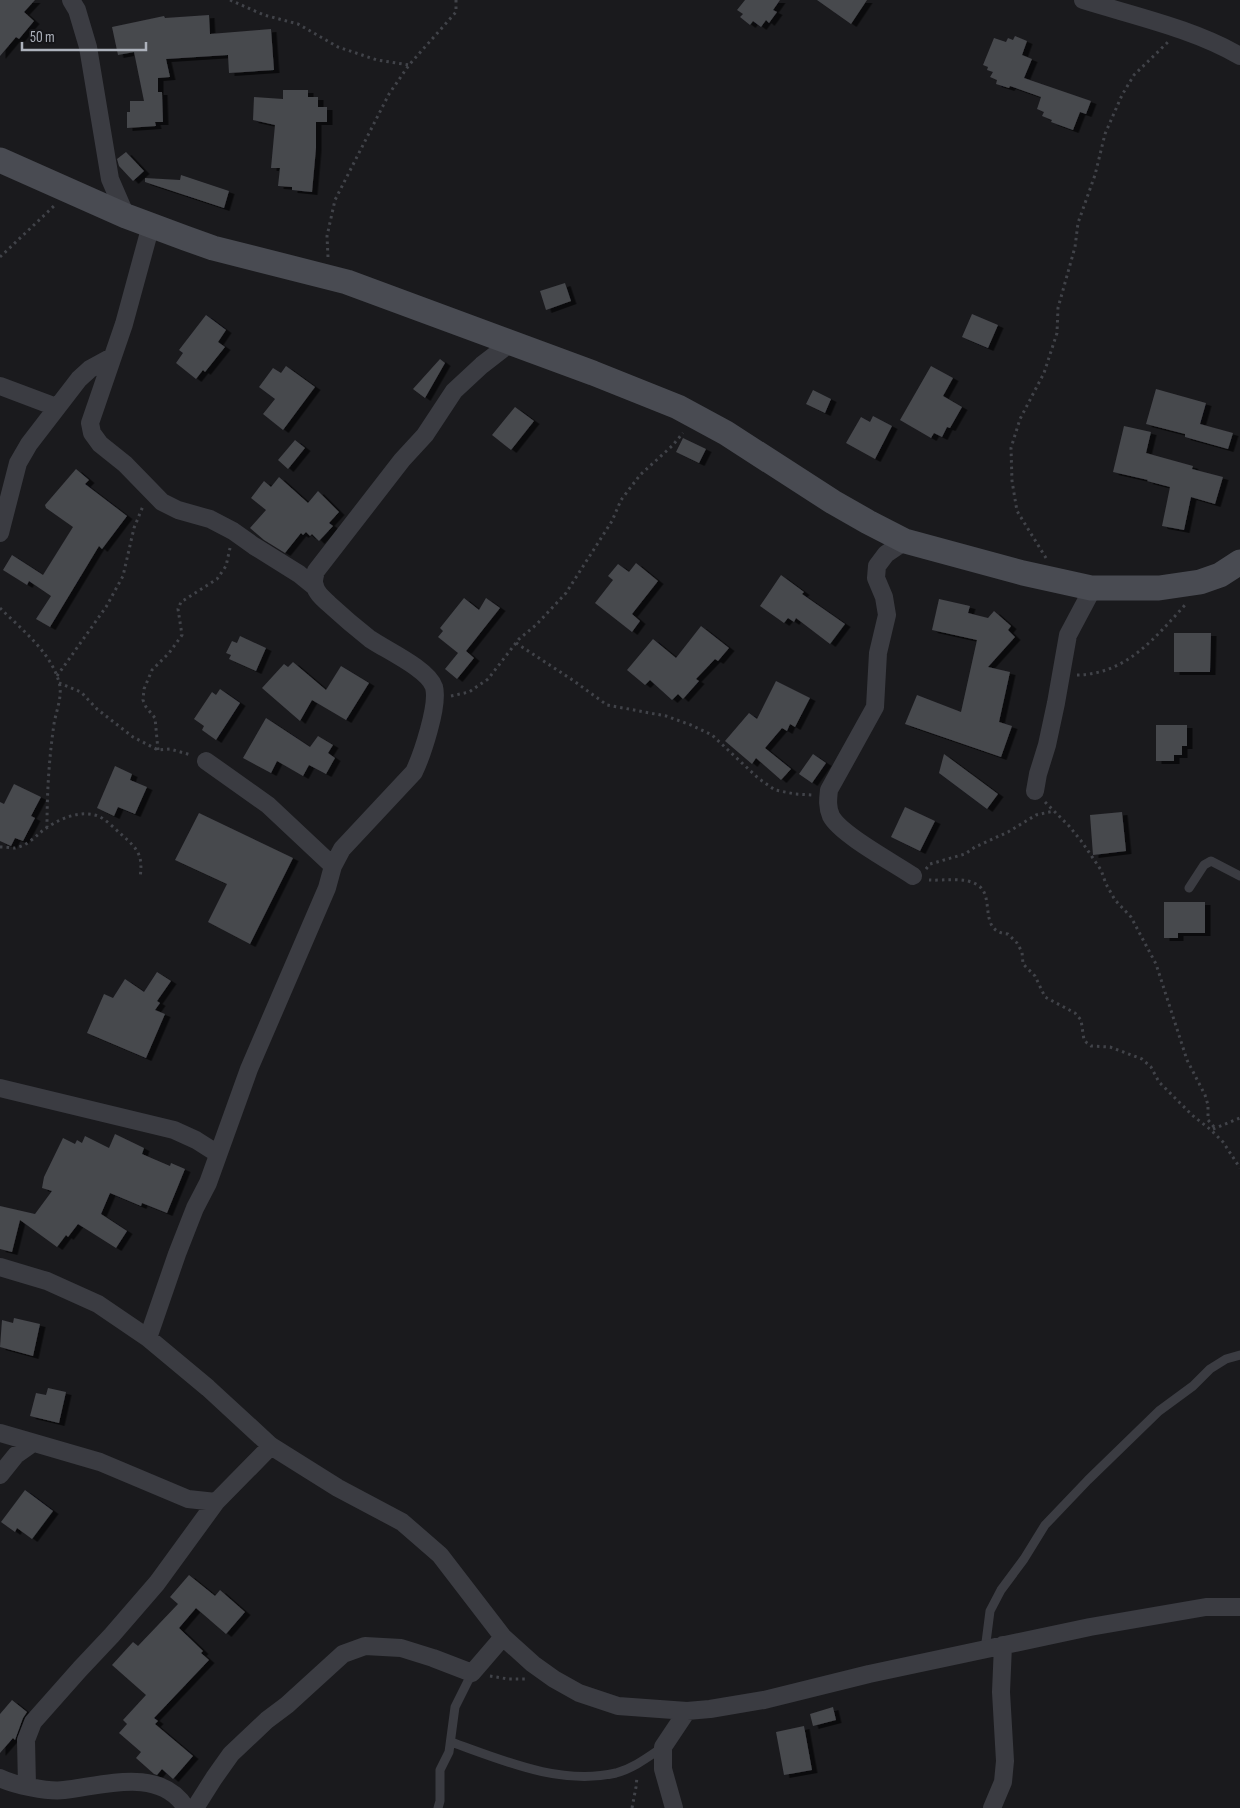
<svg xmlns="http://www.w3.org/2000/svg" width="1240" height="1808" viewBox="0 0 1240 1808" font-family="'Sofia Sans Condensed',sans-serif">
  <defs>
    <filter id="shadow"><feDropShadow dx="5.5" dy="3" stdDeviation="0" flood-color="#0009"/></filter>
  </defs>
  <rect width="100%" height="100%" fill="#1a1a1d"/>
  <path fill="#47484d" filter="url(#shadow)" d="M0,0H35L24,12L34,21L19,39L16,37L0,56Z
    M745,0H780L773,10L777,12L769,23L766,20L761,27L753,21L750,25L740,17L743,14L737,10Z
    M817,0H867L851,24Z
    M209,15L210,34L271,29L274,70L229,73L228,55L166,59L170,77L158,78V92H162L163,122H155L156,126L127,128V112H130V101H144L134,52L118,55L112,27L164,16L165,18Z
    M1015,36L1027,41L1022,55L1032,59L1024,78L1091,101L1086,114L1080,112L1073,130L1051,122L1052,120L1042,116L1044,112L1037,109L1041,97L1010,86L1009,88L996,84L997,80L990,77L993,72L987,70L988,67L983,65L994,38L1006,42L1008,38L1013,40Z
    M283,90H308V97H318V107H327V122H316V148L312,192L292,190V187L278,186L280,168H271L275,125L253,120L254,97L283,99Z
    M126,152L144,171L133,181L119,166L117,159Z
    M181,175L229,191L224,208L145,182V178L180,180Z
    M565,283L571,301L546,310L540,291Z
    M972,314L998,325L988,348L962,337Z
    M206,315L226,330L218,342L225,347L205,372L203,370L196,379L176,363L183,353L179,350Z
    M440,359L445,363L425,398L413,389Z
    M286,366L315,387L283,430L263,414L275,399L259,387L273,368L281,373Z
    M931,366L953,378L943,396L962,407L950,428L947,427L942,437L934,433L931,438L900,420Z
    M1156,389L1206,403L1200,424L1233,433L1228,449L1185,437V434L1146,424Z
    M813,390L831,399L825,413L806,404Z
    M515,407L534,421L511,450L492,435Z
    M873,416L892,426L875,459L846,443L861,417L870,422Z
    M1124,426L1151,432L1146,453L1193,466L1192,469L1223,477L1215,504L1191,497L1184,530L1162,526L1170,487L1147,481L1148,480L1113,472Z
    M683,438L706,449L699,463L676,452Z
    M295,440L305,448L288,469L278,460Z
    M76,469L89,480L85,484L127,516L102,549L99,546L50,627L36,619L51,596L29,581L27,585L3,570L12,555L43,575L73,527L46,508L45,505Z
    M279,477L308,503L318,491L339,512L329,523L333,526L319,541L312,534L310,536L306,532L303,535L301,533L285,553L264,540L250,528L266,510L251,498L264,481L271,487Z
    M636,563L658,581L632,614L640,621L632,632L595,603L613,580L608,576L618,564L629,572Z
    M781,575L804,592L802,594L845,624L830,644L796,618L794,622L788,618L784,623L760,606Z
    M464,598L479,610L486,598L500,608L466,651L474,658L457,679L445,669L458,653L438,637L443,631L440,628Z
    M939,599L970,606L968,613L988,618L994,611L1011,626L1008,630L1015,637L988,667L1010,672L999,722L1012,726L1001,757L905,724L917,695L961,712L977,640L932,630Z
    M701,626L729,648L718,661L715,659L696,679L699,681L683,699L678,694L672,700L650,680L645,685L627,670L653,639L676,658Z
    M1174,633H1211L1210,672H1174Z
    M240,636L266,648L256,671L229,659L231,655L226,653L232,641L237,643Z
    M293,662L326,690L341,666L369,683L346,720L312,700L300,721L262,688L284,664L288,667Z
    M776,681L810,698L795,727L790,724L787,731L782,728L765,748L791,769L781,780L756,758L752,764L725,741L749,713L757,719Z
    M220,689L240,703L216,740L202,730L204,726L194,719L212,692L216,695Z
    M266,718L310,747L318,736L333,745L328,753L335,758L326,774L309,765L303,776L277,761L271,773L243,758Z
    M1156,725H1187V746H1182V755H1174V761H1156Z
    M813,754L826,763L812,783L799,774Z
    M944,754L998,794L987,809L939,773Z
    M115,766L132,774L130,780L147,787L135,814L118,807L114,816L97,808Z
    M14,784L41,797L31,816L35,818L23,841L15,838L11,846L0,841V802L4,804Z
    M905,807L935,821L920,851L891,837Z
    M1122,812L1126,851L1093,855L1090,815Z
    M199,813L293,858L250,944L208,922L227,884L175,860Z
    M1164,902H1205V933H1178V938H1164Z
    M157,972L171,981L157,1001L160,1003L155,1010L165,1014L146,1058L87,1033L104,994L113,998L125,979L144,992Z
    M115,1134L144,1148L142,1154L170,1166L171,1163L185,1169L167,1213L142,1203L141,1206L110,1193L101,1214L127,1231L116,1248L78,1224L68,1237L66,1235L57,1247L20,1220L12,1252L0,1249V1206L35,1214L52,1191L42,1188L44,1177L63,1138L75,1144L77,1140L82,1143L85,1136L109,1148Z
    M14,1318L40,1324L33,1356L0,1347L2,1320L13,1323Z
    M48,1388L66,1392L59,1423L30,1416L36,1393L46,1395Z
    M25,1490L53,1511L32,1539L17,1528L15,1532L1,1522Z
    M189,1575L215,1596L220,1590L245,1612L226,1634L196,1608L179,1628L203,1651L201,1653L209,1660L154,1718L158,1721L155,1724L193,1756L173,1779L162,1769L157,1775L154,1774L136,1758L141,1752L119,1733L127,1724L123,1720L146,1695L112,1665L133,1642L138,1646L178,1604L170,1597Z
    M12,1700L27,1712L23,1718L15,1740L13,1738L0,1753V1714Z
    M833,1707L836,1720L813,1726L810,1714Z
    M804,1726L812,1770L784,1775L776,1732Z"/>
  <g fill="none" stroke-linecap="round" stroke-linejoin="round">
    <path stroke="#414349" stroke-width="3" stroke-dasharray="2.5 4" stroke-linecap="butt" d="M230,0L264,15L298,24L338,47L377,60L409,65
      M0,257L54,206
      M328,257L327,236L335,200L389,94L409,65L456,12V0
      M1046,558L1017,511L1012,481L1011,448L1020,419L1044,373L1057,333L1058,308L1075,247L1078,223L1095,175L1105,134L1122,95L1134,75L1168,42
      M0,608C22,630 50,651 59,682C63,696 56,711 54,724C49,758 47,793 47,827
      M516,643L574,681L607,705L666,716L691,725L712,735L758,778L775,790L795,794L813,795
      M1077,675C1126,674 1154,639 1185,605
      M57,676L106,607L123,576L134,528L143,506
      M59,683L81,692L97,709L133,737L158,750L170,749L191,755
      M451,696L469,692L488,679L519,639L536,625L566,593L612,521L621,500L640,475L672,446L683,433
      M158,750L155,718L146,707L143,700L144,689L152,670L169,653L182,635L178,609L181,602L217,579L226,566L230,548
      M1045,802L1069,826L1082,842L1101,870L1106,884L1115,900L1131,917L1140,934L1156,964L1187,1060L1205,1095L1208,1105V1120L1215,1128
      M0,847C5,847 11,848 15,848C26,846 34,838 41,832C56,820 79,809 98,816C107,820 115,829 122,835C139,850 143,856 140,878
      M926,869L930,864L965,854L975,847L1008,832L1036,815L1054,811
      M929,880C943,881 966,876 979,886C995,898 978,932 1008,934L1017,943L1022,952L1023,964L1035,976L1045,997L1075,1013L1081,1020L1084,1040L1087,1043L1091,1046L1110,1047L1142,1059L1151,1067L1159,1082L1192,1115L1211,1130L1223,1142L1240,1168
      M1213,1129L1240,1118
      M490,1676L508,1679H526
      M632,1808L636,1787L637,1777"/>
    <path stroke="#3b3c42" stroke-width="9" d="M1189,888L1204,865L1211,861L1240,876
      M985,1650L990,1611L1001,1590L1024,1559L1045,1525L1088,1480L1159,1411L1193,1386L1210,1369L1226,1359L1240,1355
      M451,1742C502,1760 560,1786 616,1773C634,1768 648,1757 663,1747
      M438,1808L440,1801V1770L449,1752L455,1707L472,1673"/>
    <path stroke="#3b3c42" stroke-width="18" d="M71,0L77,10L88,47L110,179L126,216
      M1083,0C1134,16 1194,29 1240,56
      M151,225L124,324L90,423L92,433L100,444L125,464L162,502L178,510L210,519L233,531L254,546L299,574L315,587
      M0,386L56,407
      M0,533L18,463L29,444L79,379L90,369L112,357
      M905,541L886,554L877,566L876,578L884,597L887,615L878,653L875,707L829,790C828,799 827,807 831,816C840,834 894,863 913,876
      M206,761L268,805L333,866
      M1035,791L1038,774L1047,745L1056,703L1068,635L1093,588
      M0,1088L174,1130L196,1140L218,1154
      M0,1267L47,1281L98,1304L148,1338L208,1388L271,1446L338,1488L402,1522L440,1555L503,1637L533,1664L554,1679L579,1693L618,1706L687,1711L710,1709L764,1700L869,1674L1090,1627L1206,1607H1240
      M148,1338L177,1254L195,1208L208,1183L249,1069L327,888L333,866L342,849L414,772C422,755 439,705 434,687C428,669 386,650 370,639C356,628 342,616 329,604C325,600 316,593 315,586C313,582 315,575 316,571L402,460L425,435L454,391L482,365L512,342
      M0,1433L100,1462L188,1499L216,1502
      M0,1475L16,1455L33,1443
      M0,1778C14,1785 48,1792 64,1790C102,1786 160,1766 186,1808
      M27,1785L26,1740L33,1722L80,1669L112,1635L157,1583L216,1502L271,1446
      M195,1808L214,1778L231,1754L267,1720L287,1705L343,1654L365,1646L401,1648L433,1658L472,1673L503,1637
      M674,1808L663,1769V1747L687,1711
      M992,1808L1003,1782L1005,1761L1001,1692L1003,1645"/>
    <path stroke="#494b52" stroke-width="25" d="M0,160L126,216L185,238L213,248L347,282L593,373L678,407L726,433L833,502L868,522L905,541L1023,573L1091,588H1159L1200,582L1220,575L1240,562"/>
  </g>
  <path d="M22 42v8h124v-8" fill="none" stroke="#adb2bc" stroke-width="2.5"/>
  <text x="30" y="42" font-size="15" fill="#adb2bc" stroke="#151518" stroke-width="4" paint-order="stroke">50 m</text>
</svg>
